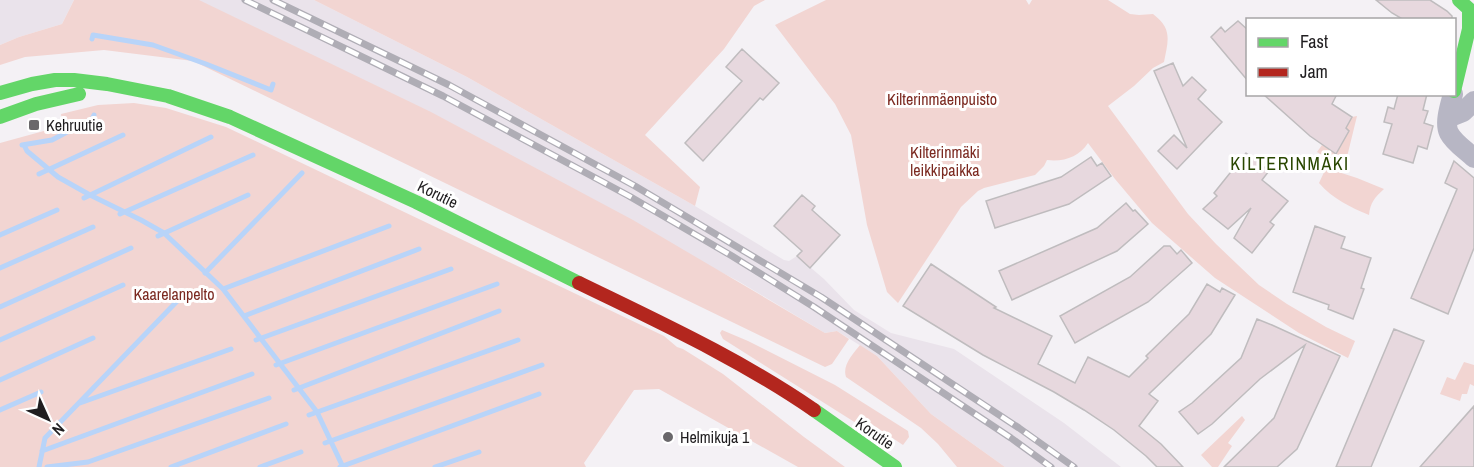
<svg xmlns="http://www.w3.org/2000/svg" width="1474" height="467" viewBox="0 0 1474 467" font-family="'Archivo Narrow',sans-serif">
  <rect width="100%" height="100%" fill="#f4f1f5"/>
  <path fill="#eae3eb" d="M0,0H74L62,24L19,37L0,45Z
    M197,0H314L467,77L695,206L784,260L789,261L797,256L824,279L854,310L891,333L954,349L1064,423L1121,467H1005L931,414L877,356L837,331L825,333L738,281L237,19Z"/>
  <path fill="#f2d5d2" d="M74,0H199L431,112L633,220L825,333L837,331L849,339L832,364L825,367L193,61L104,50L25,57L0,65V45L19,37L62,24Z
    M314,0H765L754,6L724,49L645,135L700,187L695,206L467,77Z
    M826,0H1026L1029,5L1032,0H1108L1130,14L1139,15L1153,14C1173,29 1168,41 1164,62L1153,68L1134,86L1108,106L1188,214L1216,244L1259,285L1287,304L1326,327L1355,341L1348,358L1299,333L1215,278L1152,223L1115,179L1088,143C1079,157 1064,162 1047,160L1044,166L1035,175L984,188L978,191L961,207L898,303L887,292L867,225L851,135L835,104L775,25Z
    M134,103L166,108L226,127L664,336L677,347L683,349L723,374L804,437L845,467H798L659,389L634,390L584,463L586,467H0V143L62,126L61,114L98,105Z
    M1357,116L1346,161L1328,159L1317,152L1322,145L1337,153L1349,131L1346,128L1352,117Z
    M1326,168L1357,178L1384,189C1375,197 1370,203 1369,215C1350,207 1333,199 1319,183Z
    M722,330L748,341L835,385L908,431L909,437L903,445L861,417L856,423L723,339L720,333Z
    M860,345L877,356L931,414L1005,467H957L938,444L921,428L846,377C842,365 853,354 860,345Z
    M1464,362L1474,365V386L1470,384L1467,394H1462L1460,401L1440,394L1447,377L1455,380Z
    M1242,416L1245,420L1228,443L1232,446L1218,467H1212L1201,455Z"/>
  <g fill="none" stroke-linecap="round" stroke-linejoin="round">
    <path stroke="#b8d4f9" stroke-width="5" d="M92,39L93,35L153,45L206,64L271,90L273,84
      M22,145L52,140L92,119L94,115
      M24,145L27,151L58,177L90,195L141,220L164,233L223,289L317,412L343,467
      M39,174L123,135
      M84,198L211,137
      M120,214L253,155
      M0,235L57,210
      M158,236L248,195
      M0,268L93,227
      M205,273L302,173
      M223,289L389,226
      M0,307L131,248
      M244,316L419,249
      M0,340L123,285
      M256,340L451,269
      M276,365L497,284
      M0,380L93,338
      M294,390L499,311
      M80,403L231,349
      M0,410L41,392
      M309,415L518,340
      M325,443L542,365
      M42,451L252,374
      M39,467L45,438L185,293
      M47,467L88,462L269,398
      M171,467L286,424
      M260,467L301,452
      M340,467L539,394
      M435,467L479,452"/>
  </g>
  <path fill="#e7d8de" stroke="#bfbcbe" stroke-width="1.5" d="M1376,0H1430L1447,11L1452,16V20H1404L1392,13Z
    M1238,21L1248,30V81L1211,37L1221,27L1225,32Z
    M742,49L779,83L763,100L760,98L703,161L685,143L742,81L726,67Z
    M1173,63L1183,86L1192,77L1206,90L1198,99L1222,122L1177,169L1158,151L1174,135L1187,148L1154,71Z
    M1263,94H1337L1332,104L1352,117L1346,128L1349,131L1336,154L1310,136Z
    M1398,94H1427L1423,110L1428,111L1424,123L1433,126L1427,149L1418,146L1413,163L1383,154L1392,124L1384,122L1388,107L1394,109Z
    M1246,153L1269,171L1262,180L1288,201L1270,222L1274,225L1252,253L1234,238L1251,208L1228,229L1203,209L1217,196L1214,193Z
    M1091,157L1097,166L1102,163L1111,176L1069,204L995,228L986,201L1061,177Z
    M1454,161L1474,178V248L1448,314L1411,298L1457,189L1445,183Z
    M802,195L815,206L812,210L840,235L810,268L797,256L802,251L774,226Z
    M1126,203L1133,211L1135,210L1148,224L1117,251L1012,300L999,271L1097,228Z
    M1315,226L1345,237L1341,248L1371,258L1361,288L1364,289L1353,319L1328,309L1329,305L1293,292Z
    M1164,246H1170L1177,254L1181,250L1192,263L1148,302L1075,343L1060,316L1130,277Z
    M931,264L996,307L994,308L1052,336L1038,364L1075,383L1088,357L1129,377L1148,358L1146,356L1189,314L1207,284L1220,292L1222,288L1235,295L1211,334L1149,394L1158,401L1139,426L1161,444L1183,467H1157L1146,456L1114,430L1084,410L1054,392L983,355L903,306Z
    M1257,319L1272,325L1340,356L1297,449L1277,467H1224L1274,418L1305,345L1260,379L1212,424L1198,434L1179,412L1192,403L1241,358Z
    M1394,329L1424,341L1408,379L1371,467H1336Z
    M1474,406V467H1420Z"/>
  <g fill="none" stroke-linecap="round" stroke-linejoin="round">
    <path stroke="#b7b6c4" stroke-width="20" d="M1453,94C1450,105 1444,123 1449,133C1454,143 1467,151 1474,158
      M1448,118L1463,112L1474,101"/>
    <path stroke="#63d668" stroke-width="14" d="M1454,91L1469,29V9L1459,0
      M0,93L32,84L55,80H74L107,84L168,96L230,117L416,202L579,283
      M0,117L36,104L79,94
      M814,410L895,467"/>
    <path stroke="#b3261e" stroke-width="14" d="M579,283C659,322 740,359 814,410"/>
    <g stroke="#afadb5" stroke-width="7">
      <path id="rail" d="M245,0L443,96L629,196L732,256L814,307L1011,438L1051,467
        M273,0L449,85L635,186L821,297L1019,428L1074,467"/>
    </g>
    <use href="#rail" stroke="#fff" stroke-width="4.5" stroke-dasharray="14" stroke-linecap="butt"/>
  </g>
  <g fill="#6a686b" stroke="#fff" stroke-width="2">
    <rect x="28" y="119" width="12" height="12" rx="3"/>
    <circle cx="668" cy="437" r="6"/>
  </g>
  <g text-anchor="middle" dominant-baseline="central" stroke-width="6" stroke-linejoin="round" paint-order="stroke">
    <g font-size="16" fill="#7b2920" stroke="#fff">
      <text x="942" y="99">Kilterinmäenpuisto</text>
      <text x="945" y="152">Kilterinmäki<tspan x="945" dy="18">leikkipaikka</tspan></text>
      <text x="174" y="294">Kaarelanpelto</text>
    </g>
    <g font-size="16" fill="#201e20" stroke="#fff" text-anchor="start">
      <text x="46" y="125">Kehruutie</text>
      <text x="680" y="437">Helmikuja 1</text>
    </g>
    <g font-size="16" fill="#201e20" stroke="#fff">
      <text transform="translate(438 194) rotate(26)">Korutie</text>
      <text transform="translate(875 433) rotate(35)">Korutie</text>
    </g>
    <g font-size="18" letter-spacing="1.5" fill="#294700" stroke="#fff">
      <text x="1290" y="163">KILTERINMÄKI</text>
    </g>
  </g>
  <rect x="1246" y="18" width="210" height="78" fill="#ffffff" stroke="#a6a5a6" stroke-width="1.5"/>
  <rect x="1258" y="38" width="30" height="9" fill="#63d668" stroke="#a6a5a6" stroke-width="1.5"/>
  <text x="1300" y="48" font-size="18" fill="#201e20">Fast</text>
  <rect x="1258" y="68" width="30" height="9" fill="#b3261e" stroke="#a6a5a6" stroke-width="1.5"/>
  <text x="1300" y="78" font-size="18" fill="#201e20">Jam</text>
  <g transform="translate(48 419) rotate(135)" stroke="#ffffff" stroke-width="4.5" paint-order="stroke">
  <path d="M0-4.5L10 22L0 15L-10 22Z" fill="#201e20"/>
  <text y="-9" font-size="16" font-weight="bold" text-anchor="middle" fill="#201e20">N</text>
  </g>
</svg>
